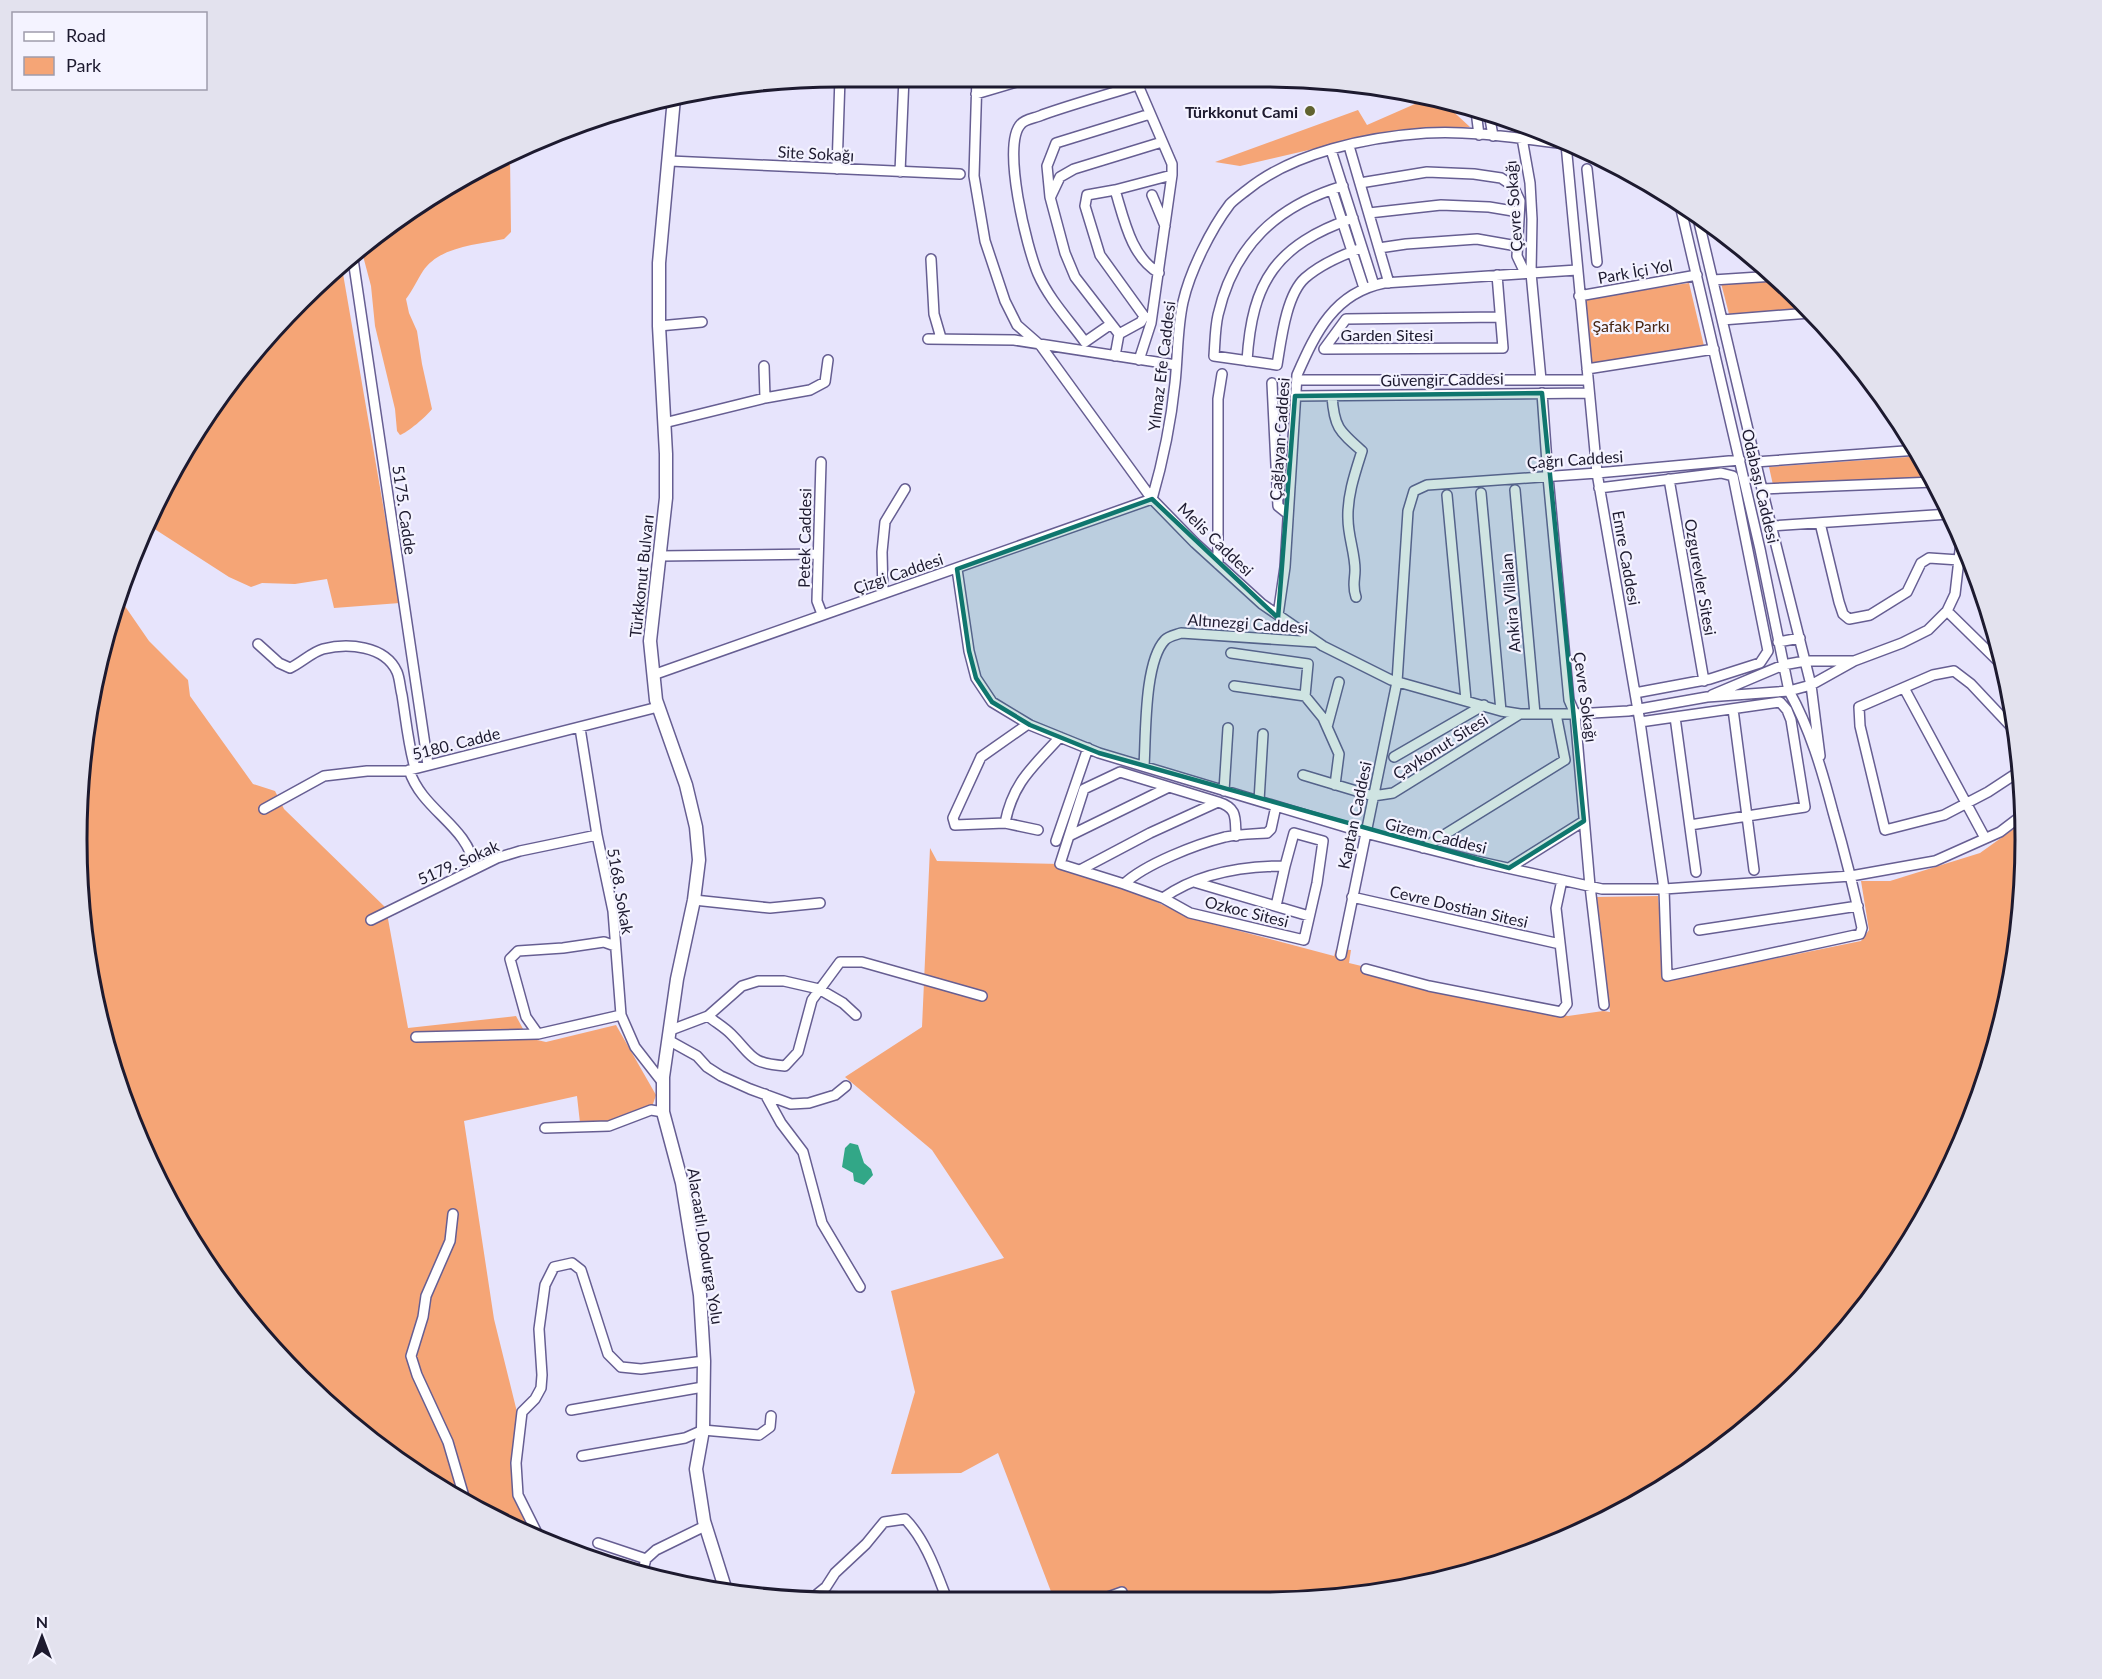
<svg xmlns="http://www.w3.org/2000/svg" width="2102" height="1679" viewBox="0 0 2102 1679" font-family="Lato,sans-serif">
  <rect width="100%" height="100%" fill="#e7e4fc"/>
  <path fill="#f5a576" d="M1424,100L1445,104L1470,127L1382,133L1240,166L1215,162L1358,110L1367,125Z
    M510,157L511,232L504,239C477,245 440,246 423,271C417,280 413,290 406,299L409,313L417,331L422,364L432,409C427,416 407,433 400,435L397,431L395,409L375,326L371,286L362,252L458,179Z
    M342,268L400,603L334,608L327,579L295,584L262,583L251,587L229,577L153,528L151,525L179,458L300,300Z
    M1779,280L1806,309L1729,314L1721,283Z
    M1689,283L1704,346L1590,364L1584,299Z
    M1922,456L1932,478L1773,485L1769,467Z
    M120,599L149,641L188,680L190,696L253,784L275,791L284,809L386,908L408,1028L516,1016L528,1038L546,1042L616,1025L656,1095L652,1107L637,1110L605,1122L580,1123L577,1096L464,1121L494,1319L517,1412L512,1471L528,1522L515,1527L415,1474L266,1343L179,1221L102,1037L77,839L103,642Z
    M2022,823L2024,890L1999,1037L1947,1177L1868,1304L1765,1413L1644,1500L1460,1576L1313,1601H1147L1112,1590L1089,1602H1055L998,1453L961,1473L891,1474L915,1392L891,1291L1004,1258L932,1150L845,1077L922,1027L930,848L937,861L1060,864L1130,890L1194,919L1334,956L1336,949L1351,950L1349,963L1568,1016L1603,1011L1610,1012L1597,897L1658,896L1665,981L1861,941L1869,930L1861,881H1890L1980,853Z"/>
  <path fill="#32a787" d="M850,1143L858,1145L864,1163L871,1169L873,1175L864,1185L854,1181L853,1173L842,1167L845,1148Z"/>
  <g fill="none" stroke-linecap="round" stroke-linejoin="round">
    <g stroke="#665e92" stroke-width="12">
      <path id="minor" d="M977,77L974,176L985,241L1005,301L1017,325L1041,346L1152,499L1195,543L1262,604L1323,646L1391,680L1501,711L1520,714H1575L1628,711L1707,697L1789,691L1811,685L1854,661L1902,643L1928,630L1947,611L1955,594L1961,542
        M1135,78L1172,164V175L1151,323L1139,360
        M976,94L1033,77
        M1476,111L1479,135
        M1489,113L1493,136
        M1522,138L1530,183L1532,219L1531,273L1541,380
        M1566,144L1597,473L1640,722L1664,889L1667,976L1860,934L1862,928C1854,889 1844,850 1833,812C1822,770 1810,729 1789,691L1760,549L1680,205
        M1349,146L1389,283
        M1331,150L1374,285
        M670,161L960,174
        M837,169L840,77
        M1587,169L1597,262
        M900,172L904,77
        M1360,183L1427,172L1474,174L1501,178L1513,186L1520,201L1517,256L1525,273
        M1343,186C1276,206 1234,246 1218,315C1215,328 1215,343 1214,356L1277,365C1281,341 1286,295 1305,278C1321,264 1342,255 1362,248
        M1115,190L1172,175
        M1332,190L1364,288
        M1152,195L1165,226
        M1051,196L1060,177L1074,169L1162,142
        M1369,213L1441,205L1489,207L1519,212
        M1698,218L1762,489L1811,685L1820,756
        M1379,248L1406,244L1477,239L1517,246
        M353,259L428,765
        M931,259L934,314L941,338
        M1497,275L1503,348L1324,349L1346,319L1500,317
        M1713,280L1775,276
        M1579,296L1697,275
        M1722,320L1810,313
        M1111,324L1085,342C1069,320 1049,299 1038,274C1027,249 1001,144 1021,124C1025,119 1036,118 1042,115C1073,104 1106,95 1138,85
        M659,326L702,322
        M1119,334L1141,322L1144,316L1100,255L1085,206L1087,195L1115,190C1124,219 1131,257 1159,273
        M928,339L1014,340L1176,365
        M1115,356L1119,334L1075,277L1065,253L1050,197L1047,166L1056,143L1150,114
        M1247,361C1252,281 1276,245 1353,218
        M1587,369L1714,349
        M1297,380H1588
        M1272,383L1278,506L1288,514
        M1542,393L1548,477L1569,700L1575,714L1590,886L1604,1005
        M1295,396L1589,393
        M1332,396C1334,427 1339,431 1362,451C1355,473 1347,496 1348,519C1348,536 1355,553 1355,570C1355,580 1352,586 1356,597
        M765,398L810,390L825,382L828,360
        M664,423L765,398L764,366
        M821,462L817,601L822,614
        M1755,462L1918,450
        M1669,479L1704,681
        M1599,488L1721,473L1733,476L1768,651L1760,663L1710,679L1635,693
        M1762,489L1934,482
        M1515,490L1535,714
        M1481,493L1501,711
        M1447,495L1466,700
        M1152,499C1163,461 1171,422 1175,383C1178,356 1177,329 1183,302C1190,271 1211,229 1230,204C1235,199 1242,194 1247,190C1294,152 1368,137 1426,133C1472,130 1522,139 1566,144
        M1820,523L1839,602L1843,614L1849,619L1870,615L1907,592L1921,563L1929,558L1959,560
        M1771,526L1949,514
        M659,556L818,554
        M1218,564V399L1222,374
        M957,569L969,651L976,678L992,702L1030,725L1099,753L1369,834L1476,861L1602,889H1664L1851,876L1935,861L2000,832L2021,816
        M883,594L882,552L885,522L905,489
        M1947,611L2001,664
        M1278,615L1285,567L1297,375C1316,332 1334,293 1384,283L1577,270
        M1778,642L1800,638
        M258,644L279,663L290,668C301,663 312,652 323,649C347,643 385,645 397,672C400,679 400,688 402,695C406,720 408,744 415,768
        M1231,653L1308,664L1305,696
        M653,675L1152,499
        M1234,686L1305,696L1323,718L1339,754L1335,785
        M1904,688L1985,838
        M1712,695L1783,665L1805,661H1854
        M1733,709L1754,870
        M1675,717L1696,872
        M1640,722L1780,702L1787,710L1791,720L1805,807L1690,825
        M1028,724L981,757L953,818L955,825L1005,823L1038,830
        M1327,727L1339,682
        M580,728L597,835L613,911L621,1015L635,1047L663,1083
        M2018,734L1971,684L1954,671L1933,675L1859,707L1860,726L1885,830L1944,815L1988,792L2020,771
        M1394,757L1484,705
        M1144,766C1146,735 1144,662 1165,640C1169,636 1176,635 1181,633L1315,642
        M409,770C423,812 467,824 475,868
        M1303,775L1373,796L1393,793L1520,714
        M1224,791L1228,728
        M1259,801L1263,734
        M264,809L324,776L367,771H406L658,707
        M1005,823C1013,782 1033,767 1060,737
        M1069,836L1169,787
        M1056,841L1088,748
        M1423,848L1565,760L1556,714
        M1509,868L1584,821
        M1080,870L1150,833L1218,802
        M1194,882L1309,916
        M1124,884C1145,864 1197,844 1225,837C1239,834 1253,834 1267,833L1271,829L1276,806
        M1352,897L1560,944
        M1163,898L1190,913L1304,940L1317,883L1323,841L1294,833L1285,866C1243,866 1198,873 1163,898L1124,884L1060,864L1084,789L1120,772L1218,802C1238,808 1235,818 1236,836
        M694,900L770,908L820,903
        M1276,906L1285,866
        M371,920L497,858L520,851L597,835
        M1699,930L1858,906
        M615,946L604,942L563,948L518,951L510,959L526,1017L538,1034L621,1015
        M1341,955L1397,682L1408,511L1414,491L1427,485L1597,473L1740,460
        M1366,969L1429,986L1561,1012L1567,1004L1556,908L1562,880
        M708,1016C715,1022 724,1027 731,1034C753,1056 749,1063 785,1066L798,1052L812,1000L840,962H862L982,996
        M671,1030L708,1016L742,986L758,981H784L819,989L843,1003L856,1015
        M416,1037L538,1034
        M670,1041L697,1056L707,1067L721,1076L750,1089L791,1104L809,1103L835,1095L846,1086
        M765,1094L781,1123L803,1152L822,1223L860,1287
        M545,1128L609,1126L651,1110L663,1112
        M453,1214L450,1241L426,1296L423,1317L411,1356L417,1375L448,1442L465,1500
        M571,1410L703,1387
        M582,1456L685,1438L703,1430L759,1435L770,1427L771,1416
        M541,1541L518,1495L516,1463L522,1412L535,1399L541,1388L542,1375L539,1329L545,1285L554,1267L572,1263L581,1270L608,1354L621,1367L641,1369L704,1361
        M598,1543L646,1559
        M642,1573L646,1559L656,1550L705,1526
        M810,1600L826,1587L835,1573L866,1544L884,1522L905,1519C926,1540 937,1574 948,1602
        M1094,1602L1122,1592"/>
    </g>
    <g stroke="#665e92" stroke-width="15">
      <path id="tertiary" d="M674,98L659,263V326L666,454V498L650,641L656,700L686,785L696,827L699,860L694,900L677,979L663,1077V1112L682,1183L700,1295L704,1361L703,1430L696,1469L704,1521L726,1591"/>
    </g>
    <use href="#minor" stroke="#fff" stroke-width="9"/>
    <use href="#tertiary" stroke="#fff" stroke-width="12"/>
  </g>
  <path fill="#0f766e" fill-opacity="0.2" stroke="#0f766e" stroke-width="4.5" stroke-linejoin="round" d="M1542,393L1584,821L1509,868L1099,753L1030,725L992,702L976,678L969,651L957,569L1152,499L1278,618L1295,396Z"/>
  <circle fill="#60622f" stroke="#f4f3ff" stroke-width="2" cx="1310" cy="111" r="6"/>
  <g text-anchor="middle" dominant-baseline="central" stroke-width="4.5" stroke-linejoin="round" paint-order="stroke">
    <g font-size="16" font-weight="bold" fill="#1d1a2f" stroke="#f4f3ff" text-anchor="end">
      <text x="1298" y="111">Türkkonut Cami</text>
    </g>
    <g font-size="16" fill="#1d1a2f" stroke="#f4f3ff">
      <text transform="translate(816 153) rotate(3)">Site Sokağı</text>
      <text transform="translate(1513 206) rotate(-94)">Çevre Sokağı</text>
      <text transform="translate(1635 271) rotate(-10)">Park İçi Yol</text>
      <text x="1387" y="334">Garden Sitesi</text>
      <text transform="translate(1161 366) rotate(-83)">Yılmaz Efe Caddesi</text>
      <text transform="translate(1442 379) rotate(-1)">Güvengir Caddesi</text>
      <text transform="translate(1279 439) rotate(-86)">Çağlayan Caddesi</text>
      <text transform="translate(1575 459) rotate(-4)">Çağrı Caddesi</text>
      <text transform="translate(1761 486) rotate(77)">Odabaşı Caddesi</text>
      <text transform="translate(405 510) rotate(82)">5175. Cadde</text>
      <text transform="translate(804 538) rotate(-89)">Petek Caddesi</text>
      <text transform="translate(1216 539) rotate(44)">Melis Caddesi</text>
      <text transform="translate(1627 558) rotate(80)">Emre Caddesi</text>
      <text transform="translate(898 573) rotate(-19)">Çizgi Caddesi</text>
      <text transform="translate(641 576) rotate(-84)">Türkkonut Bulvarı</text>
      <text transform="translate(1701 577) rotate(80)">Ozgurevler Sitesi</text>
      <text transform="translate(1510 603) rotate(-95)">Ankira Villalan</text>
      <text transform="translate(1248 623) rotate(4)">Altınezgi Caddesi</text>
      <text transform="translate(1586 697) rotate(82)">Çevre Sokağı</text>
      <text transform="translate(456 743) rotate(-14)">5180. Cadde</text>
      <text transform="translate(1440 746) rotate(-32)">Çaykonut Sitesi</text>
      <text transform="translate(1354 815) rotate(-78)">Kaptan Caddesi</text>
      <text transform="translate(1436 835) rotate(14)">Gizem Caddesi</text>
      <text transform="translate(458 862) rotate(-24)">5179. Sokak</text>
      <text transform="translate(621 891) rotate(80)">5168. Sokak</text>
      <text transform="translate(1459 906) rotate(13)">Cevre Dostian Sitesi</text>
      <text transform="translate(1247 911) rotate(14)">Ozkoc Sitesi</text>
      <text transform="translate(706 1246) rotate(81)">Alacaatlı Dodurga Yolu</text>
    </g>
    <g font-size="16" fill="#482714" stroke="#f4f3ff">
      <text x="1631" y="325">Şafak Parkı</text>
    </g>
  </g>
  <path d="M0 0H2102V1679H0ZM839 87H1263A752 752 0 0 1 2015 839V840A752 752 0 0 1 1263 1592H839A752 752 0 0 1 87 840V839A752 752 0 0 1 839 87Z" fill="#e3e2ee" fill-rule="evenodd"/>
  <path fill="none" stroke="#1d1a2f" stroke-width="3" d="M839 87H1263A752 752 0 0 1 2015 839V840A752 752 0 0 1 1263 1592H839A752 752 0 0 1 87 840V839A752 752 0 0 1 839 87Z"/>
  <rect x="12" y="12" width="195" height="78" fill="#f4f3ff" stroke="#9e9cac" stroke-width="1.5"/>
  <rect x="24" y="32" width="30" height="9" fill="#ffffff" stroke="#9e9cac" stroke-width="1.5"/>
  <text x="66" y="42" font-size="18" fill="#1d1a2f">Road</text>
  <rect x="24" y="57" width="30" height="18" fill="#f5a576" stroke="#9e9cac" stroke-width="1.5"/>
  <text x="66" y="72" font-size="18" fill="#1d1a2f">Park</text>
  <g transform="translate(42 1637)" stroke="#f4f3ff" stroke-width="4.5" paint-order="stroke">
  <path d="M0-4.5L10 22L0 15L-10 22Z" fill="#1d1a2f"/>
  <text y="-9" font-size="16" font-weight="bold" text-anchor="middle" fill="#1d1a2f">N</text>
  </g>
</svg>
